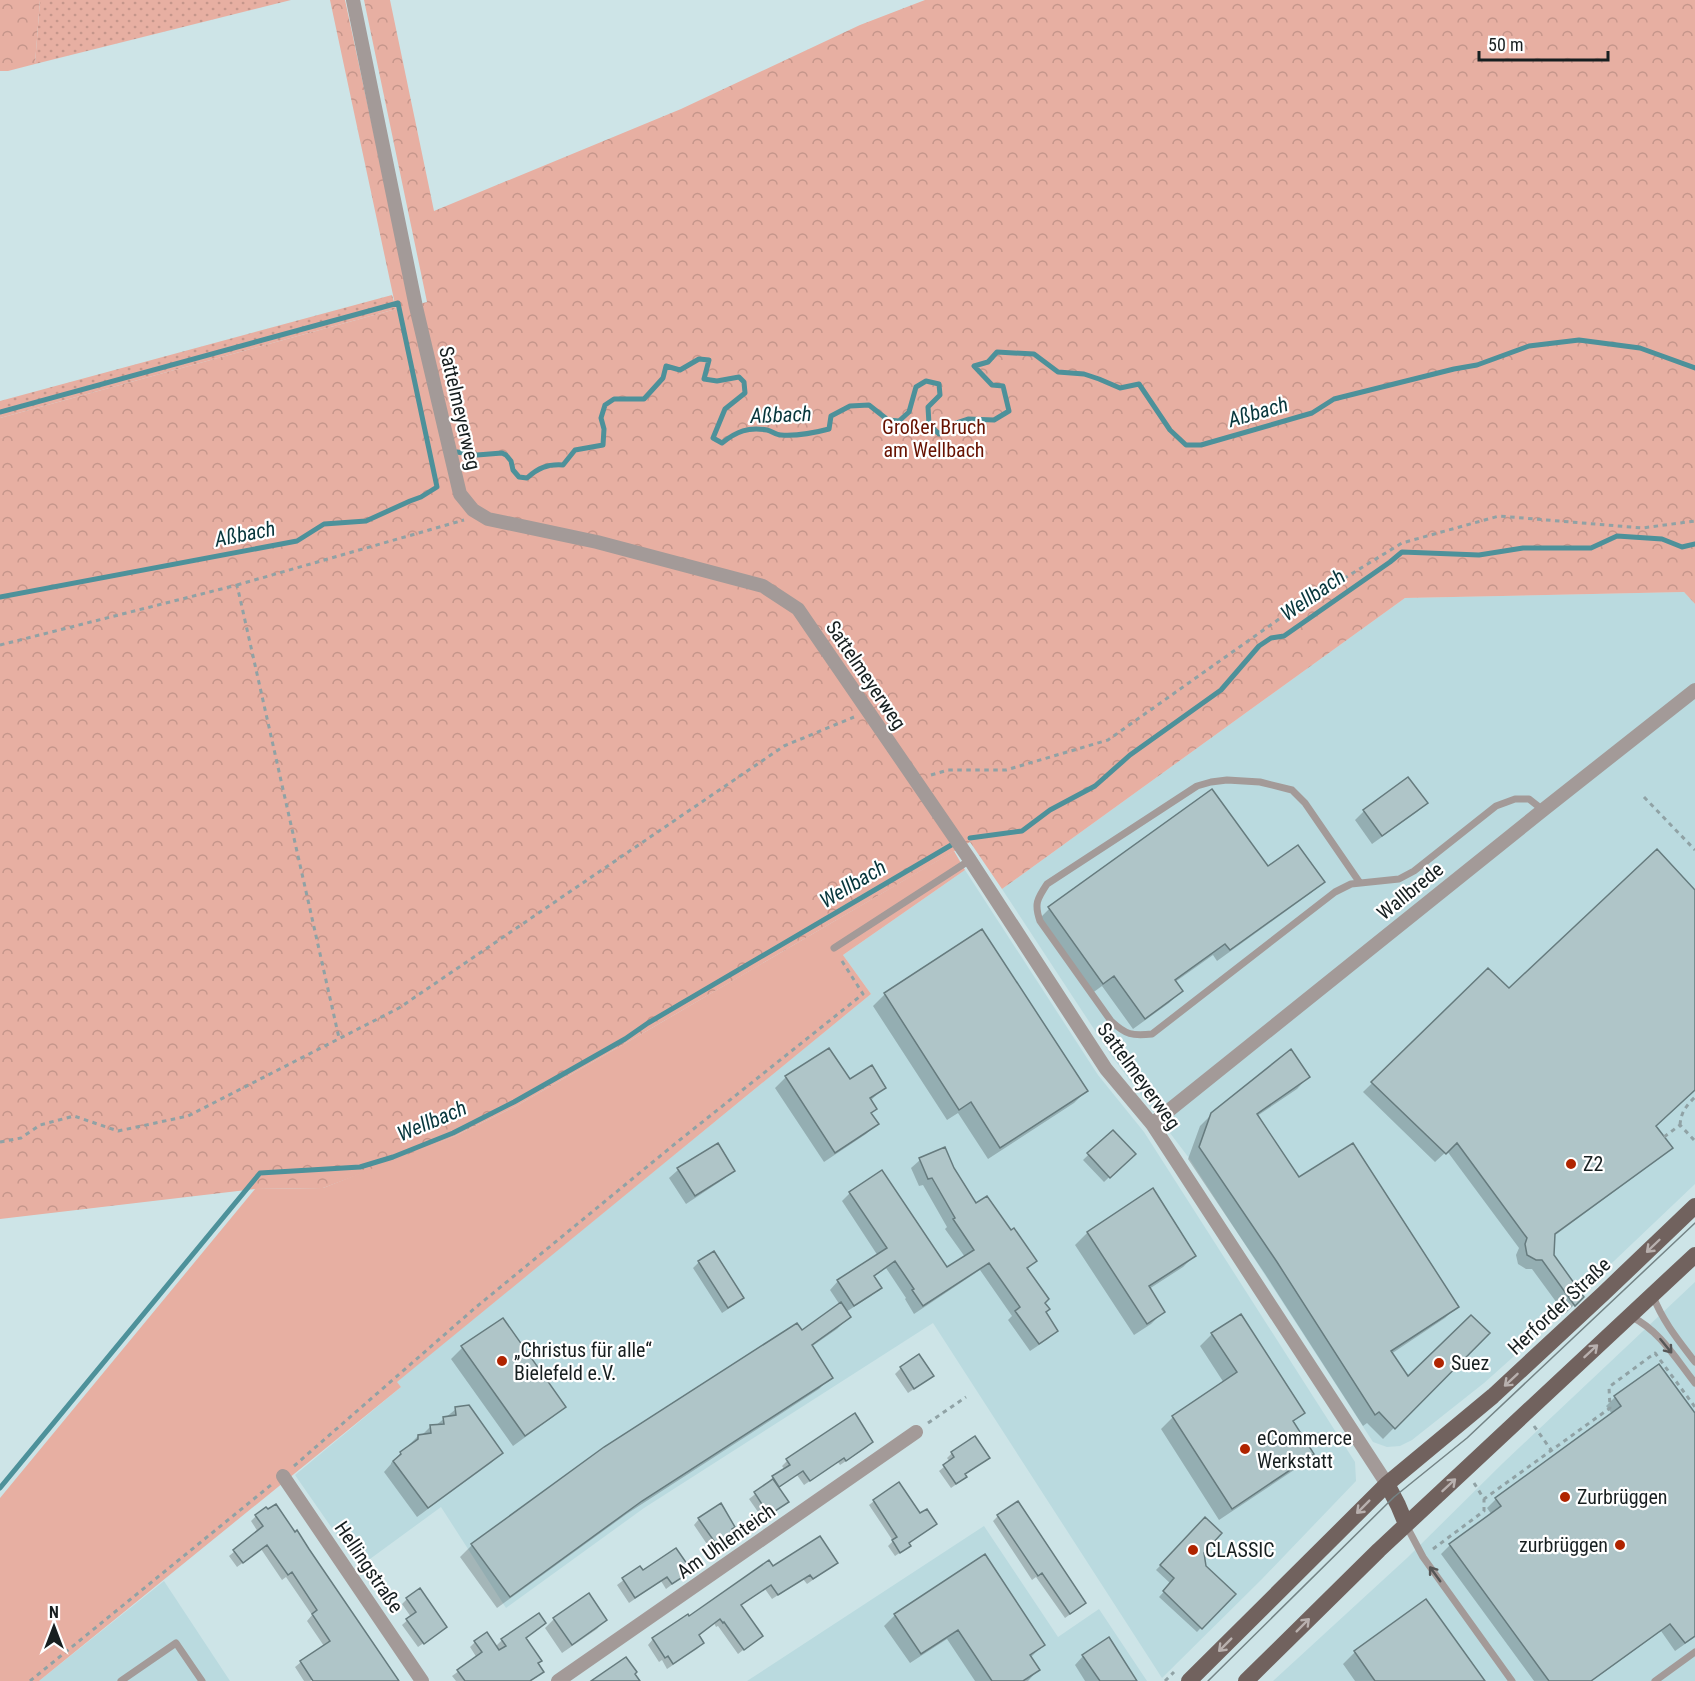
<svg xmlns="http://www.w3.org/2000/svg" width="1695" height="1681" viewBox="0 0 1695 1681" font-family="'Roboto Condensed',sans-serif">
  <defs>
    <pattern id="grass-dots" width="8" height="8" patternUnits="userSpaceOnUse" patternTransform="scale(1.5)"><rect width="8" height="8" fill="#e7afa2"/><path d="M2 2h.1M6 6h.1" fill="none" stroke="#c5968b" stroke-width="1.8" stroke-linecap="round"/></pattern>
    <pattern id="forest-crowns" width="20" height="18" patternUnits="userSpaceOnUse" patternTransform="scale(1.5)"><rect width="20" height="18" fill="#e7afa2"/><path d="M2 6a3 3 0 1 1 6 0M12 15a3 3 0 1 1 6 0" fill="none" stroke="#c5968b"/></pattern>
  </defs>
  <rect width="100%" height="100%" fill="#cde4e7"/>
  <path fill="#badadf" d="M1684,592L1695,604V1184L1512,1358L1484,1383L1412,1440L1400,1446L1387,1447L1373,1442L1189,1158L1113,1058L1002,889L1405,598Z
    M965,870L1098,1075L1144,1132L1355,1462L1356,1481L1262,1579L1162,1678L933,1323L644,1508L506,1608L441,1507L359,1567L295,1475L401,1387L396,1382L871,994L843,955Z
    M1695,1282V1681H1273L1407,1558L1503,1463Z
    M984,1526L1058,1637L1099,1609L1147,1681H747Z
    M164,1581L230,1681H39Z"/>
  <path fill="url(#grass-dots)" d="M40,0H291L35,64Z
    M392,295L396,309L0,418V401Z"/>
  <path fill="url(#forest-crowns)" d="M0,0H40L35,64L8,71H0Z
    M330,0H345L411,306L427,302L364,0H390L434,211L681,109L860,25L925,0H1695V604L1684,592L1405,598L1002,889L970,842L650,1029L516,1106L455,1136L392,1162L323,1188L255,1189L0,1219V418L396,309Z"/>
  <path fill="#e7afa2" d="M954,851L965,870L843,955L871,994L397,1382L401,1387L39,1681H0V1498L255,1189L323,1188L455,1136L516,1106L650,1029Z"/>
  <path fill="#0003" d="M1426,803L1417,812L1372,844L1355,820L1364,811Z
    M1267,868L1323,882L1311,893L1217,961L1213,955L1175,982L1181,991L1169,1003L1133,1029L1102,986L1091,994L1038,920L1049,909Z
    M1695,892V1089L1654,1126L1671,1148L1661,1157L1554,1236L1552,1255L1582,1297L1565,1314L1532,1269H1526L1518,1264L1516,1255L1519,1248L1447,1151L1435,1162L1363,1092L1488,970L1509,990Z
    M885,994L1086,1091L1074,1103L988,1159L958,1113L947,1120L873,1006Z
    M829,1050L849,1082L884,1088L870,1101L875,1109L870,1114L877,1124L866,1134L824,1162L775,1088L786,1077Z
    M1308,1077L1297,1089L1257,1116L1298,1179L1457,1306L1445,1318L1391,1354L1407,1379L1487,1333L1383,1439L1367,1423L1363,1426L1265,1274L1188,1159L1200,1126L1212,1114Z
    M1112,1132L1133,1154L1104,1182L1083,1160Z
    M920,1160L953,1168L976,1205L1011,1232L1035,1261L1027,1270L1043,1303L1044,1313L1056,1330L1048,1339L1030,1351L1008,1320L1012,1316L980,1270L914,1314L905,1299L906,1298L886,1268L873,1277L880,1288L871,1296L846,1312L849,1317L837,1329L811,1347L831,1377L819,1389L628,1513L497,1608L460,1557L472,1545L605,1448L801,1332L840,1305L830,1290L838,1281L878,1256L842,1201L850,1193L946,1269L965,1257L945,1229L947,1227L923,1185L919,1186L911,1168Z
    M678,1170L733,1171L724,1179L686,1204L669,1178Z
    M1153,1190L1195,1255L1183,1267L1149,1289L1163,1312L1151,1324L1134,1335L1075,1245L1087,1233Z
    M713,1253L742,1298L736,1304L722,1313L693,1268L699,1262Z
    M1212,1334L1303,1412L1292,1423L1312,1454L1300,1466L1219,1520L1161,1429L1173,1417L1224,1383L1200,1346Z
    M462,1348L564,1406L553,1417L513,1446L451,1359Z
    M1658,1366L1695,1416V1637L1675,1651L1661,1631L1592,1681H1534L1441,1554L1450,1545L1492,1515L1487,1508L1496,1499L1612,1414L1606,1406L1615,1397Z
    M901,1368L932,1376L926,1381L908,1393L895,1374Z
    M456,1409L501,1453L491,1463L417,1517L384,1472L391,1464V1463L418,1436H421L431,1426H435Z
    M974,1438L983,1462L964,1475L961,1481L951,1488L939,1471L950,1462L947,1458L952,1453Z
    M872,1442L866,1448L840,1465L838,1462L804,1485L797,1475L778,1488L781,1507L763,1519L749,1499L768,1484L767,1483L773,1477L785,1470L782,1466L787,1461Z
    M874,1501L920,1515L935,1524L908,1544L904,1550L895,1556L888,1546L893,1541L869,1505Z
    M256,1516L391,1681H322L318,1676L310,1681H304L295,1667L301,1662L324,1646L307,1621L312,1615L286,1577L282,1580L261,1549L237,1567L229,1556L258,1532L251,1521Z
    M998,1516L1084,1603L1079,1608L1065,1618L1036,1577L1032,1580L993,1521Z
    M699,1519L737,1540L731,1545L715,1556L694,1525Z
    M1205,1519L1202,1552L1204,1566L1233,1594L1197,1632L1159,1597L1171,1584L1156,1570Z
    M984,1556L1043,1645L1030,1658L1038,1670L1028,1681H975L947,1639L910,1663L884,1626L895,1615Z
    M640,1568L642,1572L690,1571L666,1589L661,1581L629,1603L617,1585Z
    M773,1568H830L807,1584L803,1579L772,1599L765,1589L740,1606L761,1636L738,1654L718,1626L716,1627L714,1623L697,1635L703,1643L697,1649L667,1669L662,1660L659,1662L648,1645L653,1639Z
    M407,1599L446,1627L418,1647L402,1625L411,1617L402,1604Z
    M1426,1601L1483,1681H1355L1343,1664L1355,1652Z
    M554,1619L605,1620L597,1629L562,1653L545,1628Z
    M544,1623L524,1639L537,1664V1677L530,1681H456L452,1676L477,1658L470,1647L475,1642L495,1647L502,1640Z
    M1083,1656L1135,1681H1085L1075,1665Z"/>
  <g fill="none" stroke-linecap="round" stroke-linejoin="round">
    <path stroke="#4d919a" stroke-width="5" d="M0,412L398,303L437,487L421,497L410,501L366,521L324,524L297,541L0,597
      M457,452L477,455L502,453L506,455L511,461L513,470L519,477L527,478C538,468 547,464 563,465L575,450L603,445L604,429L601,418L605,405L614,399H644L663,378L666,366L680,370L699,359L709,360L704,379L717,381L739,377L744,382L745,393L725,409L713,438L722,443C737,431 748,427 767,430C772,431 776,435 781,435C797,436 814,433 829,429L831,416L850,406L869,405L888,420L899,421L909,412L916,387L926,381L939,384L940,395L928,407L929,424L939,434L953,424L968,419L994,420L1009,411L1003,386L992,385L974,366L988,362L997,352L1034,354L1058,372L1084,374L1099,379L1120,388L1139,384L1170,430L1186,445H1201L1312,413L1334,399L1454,369L1477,365L1529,346L1579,340L1640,348L1695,368
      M970,838L1022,831L1050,810L1095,786L1130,755L1221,690L1259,646L1271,638L1284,636L1390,562L1402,552L1479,555L1523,548H1591L1617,536L1662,539L1682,547L1695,544
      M0,1488L260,1173L360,1167L393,1157L453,1133L514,1102L625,1039L648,1023L953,844"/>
  </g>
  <path fill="#afc5c8" stroke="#667b7e" stroke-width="1.5" d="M1408,777L1428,803L1382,836L1363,810Z
    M1212,789L1268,866L1298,845L1325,882L1230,950L1225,944L1175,980L1183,991L1145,1019L1114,976L1103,984L1048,907Z
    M1657,849L1695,890V1090L1656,1126L1673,1148L1555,1234L1554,1255L1584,1297L1575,1306L1542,1260H1536L1527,1255L1525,1244L1527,1238L1457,1143L1446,1154L1371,1082L1488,968L1509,988Z
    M982,929L1088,1091L1000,1148L971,1102L959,1110L884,993Z
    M829,1048L850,1079L872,1065L886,1088L870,1098L877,1109L871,1113L879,1124L835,1153L785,1076Z
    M1291,1049L1310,1077L1257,1114L1299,1177L1353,1143L1459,1307L1391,1351L1408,1376L1471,1315L1490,1333L1395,1429L1379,1412L1375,1415L1277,1262L1199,1147L1211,1113Z
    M1113,1130L1136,1154L1110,1178L1087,1153Z
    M718,1143L735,1171L695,1196L677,1168Z
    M945,1147L954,1168L976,1203L987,1196L1011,1230L1014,1228L1037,1261L1027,1268L1049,1299L1045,1303L1050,1309L1046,1312L1058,1331L1039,1344L1015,1311L1020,1307L989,1263L923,1306L912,1290L914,1289L895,1261L874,1276L882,1288L854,1306L837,1280L887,1248L849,1192L882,1170L947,1267L974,1250L953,1219L955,1218L932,1178L928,1179L919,1158Z
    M1153,1188L1196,1256L1149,1286L1165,1312L1147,1324L1087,1232Z
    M714,1251L744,1298L728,1308L698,1261Z
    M841,1302L851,1317L812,1345L833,1378L642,1501L510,1597L471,1544L604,1447L797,1323L802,1330Z
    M1241,1314L1305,1413L1293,1421L1314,1454L1232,1509L1172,1416L1237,1372L1211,1333Z
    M503,1318L566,1407L525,1436L461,1346Z
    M919,1354L934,1376L914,1389L900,1367Z
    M1659,1364L1695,1413V1636L1685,1643L1670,1624L1591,1681H1549L1449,1544L1501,1506L1495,1498L1621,1406L1614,1396Z
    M469,1405L503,1453L428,1508L393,1461L401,1454L400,1452L418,1439V1435L431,1433L430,1425L444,1424L443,1417L456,1415L455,1407Z
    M855,1413L873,1442L846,1461L844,1458L810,1481L803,1471L779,1487L772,1476L790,1465L786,1459Z
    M975,1436L990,1458L965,1474L967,1477L956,1484L943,1465L954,1457L951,1452Z
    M773,1479L789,1502L769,1515L754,1492Z
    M899,1482L920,1513L927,1509L937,1524L909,1543L911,1546L900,1553L892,1540L897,1537L873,1500Z
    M1018,1501L1086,1603L1070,1614L1042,1573L1038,1576L997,1515Z
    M721,1503L735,1527L732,1529L739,1540L721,1551L698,1518Z
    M276,1504L295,1532L297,1530L309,1549L399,1681H313L300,1661L330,1641L312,1614L317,1610L292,1572L288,1575L267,1545L243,1563L233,1550L263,1526L255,1515L266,1507L268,1509Z
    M1205,1517L1222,1533L1204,1553L1206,1566L1236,1594L1202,1629L1163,1591L1174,1578L1160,1565Z
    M820,1536L838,1563L813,1579L810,1575L778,1595L771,1585L741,1605L763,1636L744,1650L724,1622L723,1623L720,1619L699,1635L704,1643L673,1664L668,1656L665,1658L652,1638L688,1614L689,1616L769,1560L773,1566Z
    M676,1548L692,1571L672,1584L667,1577L635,1598L622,1578L640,1566L643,1570Z
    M985,1554L1045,1645L1030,1655L1040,1670L1023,1681H992L958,1630L921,1654L894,1614Z
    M420,1588L447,1627L424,1644L406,1619L416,1612L406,1598Z
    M589,1593L607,1620L572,1645L553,1618Z
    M1426,1599L1434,1610L1485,1681H1375L1354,1651Z
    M539,1613L546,1623L526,1638L542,1661L538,1663L544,1672L530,1681H465L457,1670L482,1652L474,1641L487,1632L499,1650L506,1646L501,1639Z
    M1109,1637L1137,1681H1100L1082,1655Z
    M626,1657L637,1672L635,1674L640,1681H591Z"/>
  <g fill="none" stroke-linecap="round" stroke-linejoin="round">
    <path stroke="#90a2a5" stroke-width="3" stroke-dasharray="4.5 4.5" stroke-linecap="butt" d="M237,585L464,520
      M0,645L237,585L339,1038
      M931,775L948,770H1006L1108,740L1289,612L1402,543L1499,516L1642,528L1695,521
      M1644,797L1695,850
      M1680,1125C1681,1112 1686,1106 1695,1097
      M1664,1137L1680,1125L1695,1141
      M0,1142L21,1138L40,1125L74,1116L118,1131L188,1116L399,1008L784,746L854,717
      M928,1423L966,1397
      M1534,1426L1554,1454
      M294,1466L475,1308L676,1143L863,994L840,958
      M1474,1483L1484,1499L1610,1408L1609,1387L1655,1353L1695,1407
      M1433,1549L1484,1511V1499
      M30,1681L271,1485
      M1165,1681L1174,1672"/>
    <path stroke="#a39a98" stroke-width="7" d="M1360,883L1305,803L1292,790L1260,782L1227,780L1211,782L1197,786L1047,884C1037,899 1034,904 1040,921L1111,1021C1126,1035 1132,1036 1152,1034L1335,892L1351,884L1399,879L1414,871L1496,806L1515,799H1529L1543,810
      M834,948L970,860
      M1653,1296C1663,1322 1679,1341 1695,1362
      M1632,1317C1660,1331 1676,1359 1695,1383
      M1406,1525L1423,1557L1512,1681
      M121,1681L176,1643L202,1681
      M1655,1681L1695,1652"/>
    <path stroke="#a39a98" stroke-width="14" d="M353,0L416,307L460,494L473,510L488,519L597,542L763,586L798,609L970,860L1106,1069L1152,1124L1387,1484
      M1152,1124L1543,810L1695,690
      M283,1476L422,1681
      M558,1681L916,1432"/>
    <path stroke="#71625e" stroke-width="16" d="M1387,1484L1398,1505L1406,1524
      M1189,1681L1387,1484L1493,1396L1604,1293L1695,1206
      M1246,1681L1379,1550L1695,1255"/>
    <path stroke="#748486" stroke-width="1.5" d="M1208,1681L1394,1497L1467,1438L1695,1223"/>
  </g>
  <defs><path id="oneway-shaft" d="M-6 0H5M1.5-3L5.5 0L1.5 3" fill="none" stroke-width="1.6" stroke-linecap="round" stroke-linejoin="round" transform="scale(1.5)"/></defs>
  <g stroke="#b8b0ae">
    <use href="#oneway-shaft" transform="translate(1653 1246) rotate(136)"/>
    <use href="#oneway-shaft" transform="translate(1591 1351) rotate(-43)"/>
    <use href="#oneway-shaft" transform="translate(1511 1380) rotate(137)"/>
    <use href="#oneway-shaft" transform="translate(1449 1485) rotate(-43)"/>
    <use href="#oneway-shaft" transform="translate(1363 1507) rotate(135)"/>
    <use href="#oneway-shaft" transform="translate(1303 1625) rotate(-45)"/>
    <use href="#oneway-shaft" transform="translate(1225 1645) rotate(135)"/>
  </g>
  <g stroke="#565656">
    <use href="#oneway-shaft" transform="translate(1666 1346) rotate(51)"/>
    <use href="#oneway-shaft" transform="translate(1435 1574) rotate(-126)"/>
  </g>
  <g fill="#b02400" stroke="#fff" stroke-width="2">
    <circle cx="1571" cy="1164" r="6"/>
    <circle cx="502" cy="1361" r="6"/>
    <circle cx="1439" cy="1363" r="6"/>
    <circle cx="1245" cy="1449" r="6"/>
    <circle cx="1565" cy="1497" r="6"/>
    <circle cx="1620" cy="1545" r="6"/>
    <circle cx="1193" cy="1550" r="6"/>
  </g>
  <g text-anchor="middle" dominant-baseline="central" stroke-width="4.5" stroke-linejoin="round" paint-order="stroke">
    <g font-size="20" fill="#171f20" stroke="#fff">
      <text transform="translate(460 408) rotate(77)">Sattelmeyerweg</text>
      <text transform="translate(866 675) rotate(56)">Sattelmeyerweg</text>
      <text transform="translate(1410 891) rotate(-39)">Wallbrede</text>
      <text transform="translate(1139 1076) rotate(54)">Sattelmeyerweg</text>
      <text transform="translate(1559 1306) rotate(-43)">Herforder Straße</text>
      <text transform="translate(726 1541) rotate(-35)">Am Uhlenteich</text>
      <text transform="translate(369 1567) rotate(56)">Hellingstraße</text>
    </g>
    <g font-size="20" fill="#671201" stroke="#fff">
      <text x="934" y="427">Großer Bruch<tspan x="934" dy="23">am Wellbach</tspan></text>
    </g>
    <g font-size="20" fill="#171f20" stroke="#fff" text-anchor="start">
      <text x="1583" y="1164">Z2</text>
      <text x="514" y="1350">„Christus für alle“<tspan x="514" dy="23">Bielefeld e.V.</tspan></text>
      <text x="1451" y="1363">Suez</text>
      <text x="1257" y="1438">eCommerce<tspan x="1257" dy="23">Werkstatt</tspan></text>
      <text x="1577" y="1497">Zurbrüggen</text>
      <text x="1608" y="1545" text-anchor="end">zurbrüggen</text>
      <text x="1205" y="1550">CLASSIC</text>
    </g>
    <g font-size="21" font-style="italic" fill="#07363c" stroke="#fff">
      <text transform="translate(1258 412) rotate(-16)">Aßbach</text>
      <text transform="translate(781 415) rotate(-2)">Aßbach</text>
      <text transform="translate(245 534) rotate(-11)">Aßbach</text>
      <text transform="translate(1313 595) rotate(-35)">Wellbach</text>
      <text transform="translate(853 884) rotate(-31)">Wellbach</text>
      <text transform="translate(432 1121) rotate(-23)">Wellbach</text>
    </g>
  </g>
  <g transform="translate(54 1627)" stroke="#ffffff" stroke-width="4.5" paint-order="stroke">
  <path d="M0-4.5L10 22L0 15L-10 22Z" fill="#171f20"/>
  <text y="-9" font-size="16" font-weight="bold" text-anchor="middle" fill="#171f20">N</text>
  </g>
  <path d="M1479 51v9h129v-9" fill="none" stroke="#171f20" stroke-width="3"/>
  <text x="1488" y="51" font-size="18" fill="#171f20" stroke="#ffffff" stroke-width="4.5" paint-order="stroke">50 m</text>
</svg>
